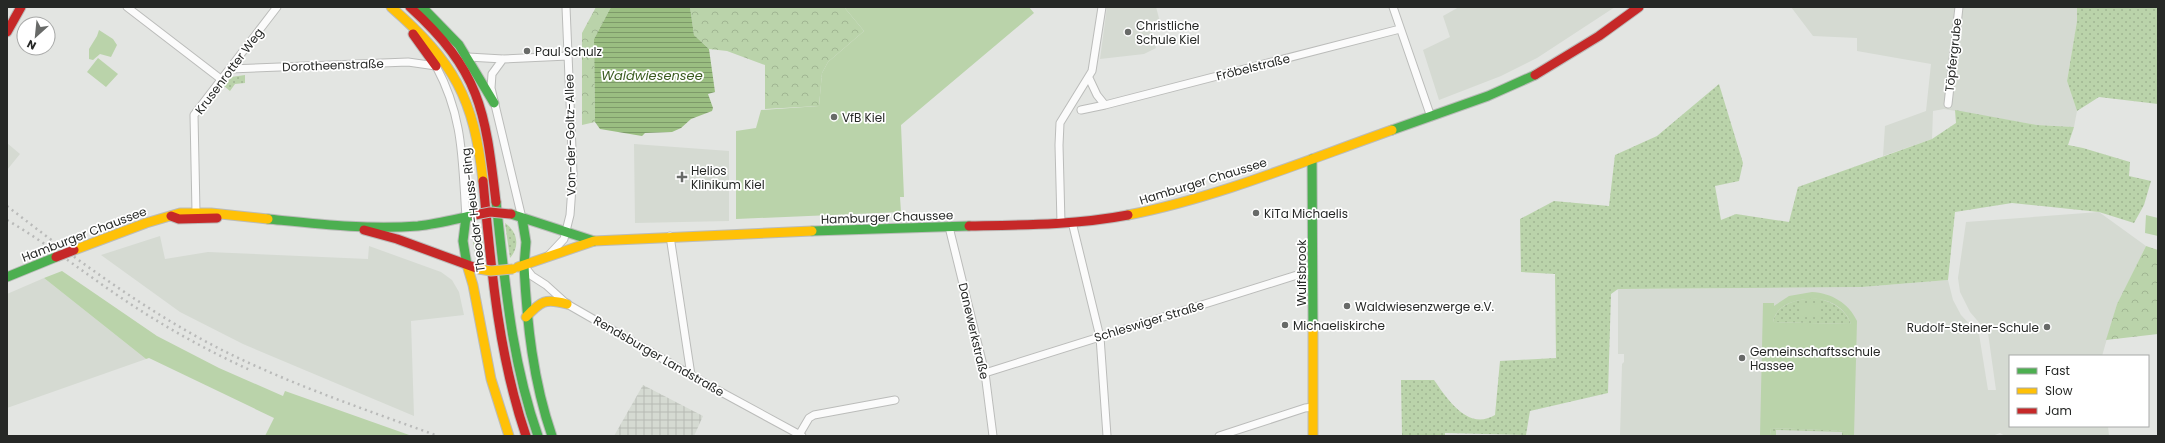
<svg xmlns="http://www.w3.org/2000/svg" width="2165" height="443" viewBox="0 0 2165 443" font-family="Poppins,sans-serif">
  <defs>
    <pattern id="industrial-grid" width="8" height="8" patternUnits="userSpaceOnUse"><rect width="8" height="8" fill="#d5dad2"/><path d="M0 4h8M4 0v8" fill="none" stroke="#b7bbb4"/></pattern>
    <pattern id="grass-dots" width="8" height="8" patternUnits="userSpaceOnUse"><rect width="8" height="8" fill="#bad3aa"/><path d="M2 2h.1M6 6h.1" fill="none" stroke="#a0b592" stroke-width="1.8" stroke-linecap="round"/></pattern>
    <pattern id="forest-crowns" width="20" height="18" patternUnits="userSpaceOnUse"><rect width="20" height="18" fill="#bad3aa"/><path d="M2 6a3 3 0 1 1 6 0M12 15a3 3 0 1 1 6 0" fill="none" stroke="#a0b592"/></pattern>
    <pattern id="water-rules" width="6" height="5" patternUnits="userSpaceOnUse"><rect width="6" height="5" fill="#9abe81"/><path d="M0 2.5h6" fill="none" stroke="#7d9a69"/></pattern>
  </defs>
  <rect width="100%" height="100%" fill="#e3e5e2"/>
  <path fill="#d5dad2" d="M1107,7H1156L1160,22L1150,25L1156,48L1144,54L1100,59Z
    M1459,7H1615L1537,58L1501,76L1439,100L1423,50L1450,37L1443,16Z
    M1791,7H2077V21L2067,81L2077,111L2074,127L2037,125L1944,109L1933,111L1932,139L1883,156L1885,126L1926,111L1931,64L1857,51V38L1813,36Z
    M7,143L20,154L7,170Z
    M634,144L729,151V221L635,223Z
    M2099,212L2146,246L2117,304L2102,356H2010V426H2108L2109,436H2005L2000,433L1992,436H1620L1622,364L1624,362V354H1618V289L1862,287L1948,280L1953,300L1961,315L1979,334L1988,390H1996L1988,333L1970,312L1960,292L1958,278L1966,222Z
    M160,236L165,259L208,252L368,259L369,246L441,272L452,280L459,292L464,315L411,321L414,416L243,344L180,312L101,255Z
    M44,278L146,359L7,408V294Z"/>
  <path fill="url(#industrial-grid)" d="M643,385L703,416L694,436H614Z"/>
  <path fill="url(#grass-dots)" d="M2077,7H2158V104L2099,97L2077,111L2067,81L2077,21Z
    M245,75V83L235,84L230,91L224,86L231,77Z
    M1719,84L1743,163L1739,181L1715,186L1721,220L1736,214L1789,222L1798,187L1932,139L1956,123L1955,110L2037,125L2074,127L2068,145L2083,148L2130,162L2129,176L2151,181L2144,205L2134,223L2099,212L2012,203L1955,212L1948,280L1862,287L1618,289L1611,294L1608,393L1530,411L1526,435L1445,433V436H1402L1401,380H1434C1448,400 1468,431 1495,415L1500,361L1556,358L1555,274L1521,272L1520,219L1554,201L1609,206L1615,155L1657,136Z
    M505,223C518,232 520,247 510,258Z
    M480,226H481L484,262C471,253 470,238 480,226Z
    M1813,298C1830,300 1845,308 1851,324L1773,322C1777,303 1797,300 1813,298Z
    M1770,428L1849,431L1847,436H1842V432L1776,430V436H1771Z"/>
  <path fill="url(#forest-crowns)" d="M596,7H611L594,39L595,122L582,125V33Z
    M690,7H844L864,31L828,62L822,73L819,106L765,109V65L727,51L709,49L694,35Z
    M2146,246L2158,250V334L2106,340L2117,304Z"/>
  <path fill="#bad3aa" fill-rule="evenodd" d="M844,7H1029L1034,13L901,125L904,197H900L901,212L736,219V131L756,128L761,110L819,106L822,73L828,62L864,31Z
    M99,30L113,39L117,45L111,57L100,54L93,60L89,59V49L97,36Z
    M98,58L118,74L106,87L87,72Z
    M2146,215L2158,218V236L2145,233Z
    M62,271L157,336L219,368L283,396L285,391L412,436H265L274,418L149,358L146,359L44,278Z
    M1812,292C1831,293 1849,303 1857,321L1854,436H1847L1848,431L1770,428L1771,436H1760L1763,303H1774V306L1789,296ZM1808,299C1826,297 1845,306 1851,324L1773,322C1776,305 1794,300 1808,299Z
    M1800,304L1821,305V317H1799Z"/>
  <path fill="url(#water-rules)" d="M611,7H690L694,35L709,49L715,92L708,94L713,108L712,111L691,119L681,128L672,132L645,133L642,136L600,129L595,122L594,39Z"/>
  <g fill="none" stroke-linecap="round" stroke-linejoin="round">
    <g stroke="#bbbcba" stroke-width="9">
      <path id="street" d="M127,7L222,80
        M1393,7L1431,117
        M468,57L503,59L568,56
        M503,59L492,74L491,88L522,218
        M230,69L408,62L436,66C464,118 462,161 466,217
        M1089,78L1097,95L1105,105L1400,29
        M1948,104L1959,7
        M1081,110L1105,105
        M196,212L194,115L277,7
        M1072,222L1100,337L1107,436
        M1061,223L1059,145L1060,123L1092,71L1102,7
        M949,227L985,373L993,436
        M670,236L691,375
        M548,256L564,239L570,215L573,173L566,7
        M525,267L532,276L546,285L567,304L710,386L802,436
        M985,373L1313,270
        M799,435L809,418L814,415L895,400
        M1219,436L1305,408L1313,407"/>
    </g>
    <g stroke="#bbbcba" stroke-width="11">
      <path id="fast" d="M422,7L459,45L494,103
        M1392,130L1488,96L1535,75
        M1312,159L1313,329
        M496,202C505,281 511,360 538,436
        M511,214L594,241
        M466,217L463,241L467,265
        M522,218L526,242L524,266
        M268,219C318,224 368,230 418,226C437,224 456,219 475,215
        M812,231L969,226
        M524,266C527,324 533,381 552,436
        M7,277L56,257"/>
    </g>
    <g stroke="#bbbcba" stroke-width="11">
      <path id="slow" d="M391,7C454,62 474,98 483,181
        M1128,215C1216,198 1307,160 1392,130
        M74,250L146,223L180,213H211L268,219
        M467,265L473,285L491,379L509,436
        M518,267L594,241L812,231
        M526,317C541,301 545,298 567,304
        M1313,329V436"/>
    </g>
    <g stroke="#bbbcba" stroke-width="11">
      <path id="jam" d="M410,7C481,72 485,110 496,202
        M7,32L21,7
        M413,34L436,66
        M1535,75L1599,36L1639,7
        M483,181C491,267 498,354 526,436
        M171,216L179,219L217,218
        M969,226C1022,225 1076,225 1128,215
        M364,230L397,239L479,269"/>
    </g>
    <use href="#street" stroke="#fbfbfb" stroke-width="7"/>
    <use href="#fast" stroke="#4caf50" stroke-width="9"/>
    <use href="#slow" stroke="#ffc107" stroke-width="9"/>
    <use href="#jam" stroke="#c62828" stroke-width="9"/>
    <path stroke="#b9bab9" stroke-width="2.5" stroke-dasharray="2 4" stroke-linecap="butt" d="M7,206C74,258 143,309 218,348C289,384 364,409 438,436
      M7,220C48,244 84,273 123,299C163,326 206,350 250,370"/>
    <g stroke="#bbbcba" stroke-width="11" stroke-linecap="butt">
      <path id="slow-bridge" d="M479,269L491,271L513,269"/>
    </g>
    <g stroke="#bbbcba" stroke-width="11" stroke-linecap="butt">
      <path id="jam-bridge" d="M475,215L490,212L511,214
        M56,257L74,250"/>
    </g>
    <use href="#slow-bridge" stroke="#ffc107" stroke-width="9"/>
    <use href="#jam-bridge" stroke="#c62828" stroke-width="9"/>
  </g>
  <g fill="#686a68" stroke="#fff" stroke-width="1.5">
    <circle cx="1128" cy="32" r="4"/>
    <circle cx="527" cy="51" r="4"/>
    <circle cx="834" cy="117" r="4"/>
    <path d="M680 171h4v4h4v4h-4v4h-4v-4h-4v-4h4z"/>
    <circle cx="1256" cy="213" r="4"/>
    <circle cx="1347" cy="306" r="4"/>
    <circle cx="1285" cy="325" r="4"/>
    <circle cx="2047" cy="327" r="4"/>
    <circle cx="1742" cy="358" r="4"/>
  </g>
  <g text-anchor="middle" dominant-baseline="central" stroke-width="3.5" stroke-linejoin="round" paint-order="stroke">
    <g font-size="12" fill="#262826" stroke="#fff" text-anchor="start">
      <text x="1136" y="25">Christliche<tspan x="1136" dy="14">Schule Kiel</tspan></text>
      <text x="535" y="51">Paul Schulz</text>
      <text x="842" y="117">VfB Kiel</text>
      <text x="691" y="170">Helios<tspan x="691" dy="14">Klinikum Kiel</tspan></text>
      <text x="1264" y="213">KiTa Michaelis</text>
      <text x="1355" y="306">Waldwiesenzwerge e.V.</text>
      <text x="1293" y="325">Michaeliskirche</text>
      <text x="2039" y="327" text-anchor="end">Rudolf-Steiner-Schule</text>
      <text x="1750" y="351">Gemeinschaftsschule<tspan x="1750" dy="14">Hassee</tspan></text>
    </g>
    <g font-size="12" fill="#262826" stroke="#fff">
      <text transform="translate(1953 55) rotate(-84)">Töpfergrube</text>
      <text transform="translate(333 65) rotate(-2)">Dorotheenstraße</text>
      <text transform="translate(1253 67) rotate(-14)">Fröbelstraße</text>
      <text transform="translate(229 71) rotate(-53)">Krusenrotter Weg</text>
      <text transform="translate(570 135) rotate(-91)">Von-der-Goltz-Allee</text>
      <text transform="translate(1203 181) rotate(-17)">Hamburger Chaussee</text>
      <text transform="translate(473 210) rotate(-97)">Theodor-Heuss-Ring</text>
      <text transform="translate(887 217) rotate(-2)">Hamburger Chaussee</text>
      <text transform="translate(84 234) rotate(-21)">Hamburger Chaussee</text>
      <text transform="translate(1301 273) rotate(-90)">Wulfsbrook</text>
      <text transform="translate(1149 321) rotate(-17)">Schleswiger Straße</text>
      <text transform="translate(974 331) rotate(77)">Danewerkstraße</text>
      <text transform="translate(659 356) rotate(30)">Rendsburger Landstraße</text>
    </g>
    <g font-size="13" font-style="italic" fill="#3b5c21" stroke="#fff">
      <text x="652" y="75">Waldwiesensee</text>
    </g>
  </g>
  <rect width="2165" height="443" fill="none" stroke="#262826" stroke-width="16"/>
  <rect x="2009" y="355" width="140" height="72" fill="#ffffff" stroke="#a8a9a8"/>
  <rect x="2017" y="368" width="20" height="6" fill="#4caf50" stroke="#a8a9a8"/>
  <text x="2045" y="375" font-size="12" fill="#262826">Fast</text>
  <rect x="2017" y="388" width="20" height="6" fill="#ffc107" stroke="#a8a9a8"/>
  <text x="2045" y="395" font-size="12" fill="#262826">Slow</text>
  <rect x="2017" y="408" width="20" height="6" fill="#c62828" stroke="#a8a9a8"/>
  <text x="2045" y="415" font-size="12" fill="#262826">Jam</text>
  <g transform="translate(36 36) rotate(207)"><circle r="19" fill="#ffffff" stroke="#a8a9a8"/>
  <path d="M0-3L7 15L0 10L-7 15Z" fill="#686a68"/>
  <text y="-6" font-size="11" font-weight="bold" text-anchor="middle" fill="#262826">N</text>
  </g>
</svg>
